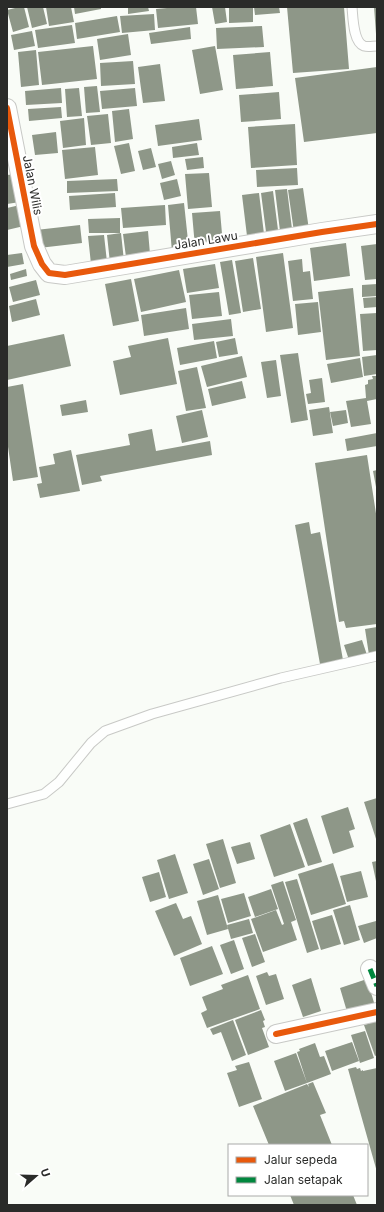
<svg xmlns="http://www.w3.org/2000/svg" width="384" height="1212" viewBox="0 0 384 1212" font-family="Inter,sans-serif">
  <rect width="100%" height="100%" fill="#f9fcf7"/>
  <path fill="#8e9788" d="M19,7H24L29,27L13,32L7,10Z
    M27,7H43L47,24L32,28Z
    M46,7H71L74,22L49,26Z
    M74,7H101V9L75,14Z
    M128,7H148L149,11L128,14Z
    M178,7H196L198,24L158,28L156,9Z
    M212,7H225L227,22L215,24Z
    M229,7H253V22L229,23Z
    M254,7H279L280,13L255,15Z
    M287,7H344L349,69L293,73Z
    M374,7H377V34H376Z
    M154,14L155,30L122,33L120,16Z
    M117,16L120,32L77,39L75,23Z
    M72,25L75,43L38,48L35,30Z
    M262,26L264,47L217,49L216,28Z
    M190,27L191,39L151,44L149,33Z
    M32,31L35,46L14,50L11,35Z
    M128,34L131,55L100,60L97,39Z
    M93,46L97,79L42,85L38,52Z
    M215,46L223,90L200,94L192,50Z
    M36,50L39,85L21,87L18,52Z
    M270,52L273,86L236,89L233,55Z
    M133,61L135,84L101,86L100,63Z
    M160,64L165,101L143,103L138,67Z
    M377,67V133L304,142L295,78Z
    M97,86L100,112L86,113L84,87Z
    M61,88L62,103L26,105L25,91Z
    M79,88L82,116L67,117L65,89Z
    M135,88L137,106L102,109L100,91Z
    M279,92L281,119L241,122L239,95Z
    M61,107L62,118L29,121L28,109Z
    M129,109L133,139L115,142L112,111Z
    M108,114L111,143L91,145L87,116Z
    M84,118L86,145L63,148L60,121Z
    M199,119L202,140L158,146L155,125Z
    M295,124L297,165L251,168L248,127Z
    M56,132L58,153L35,155L32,135Z
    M129,143L135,171L121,174L114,146Z
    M197,143L199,155L173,158L172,147Z
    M95,147L98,175L65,179L62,150Z
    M151,148L156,167L143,170L138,151Z
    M203,157L204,168L187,170L185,159Z
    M171,161L175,175L162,179L158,164Z
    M297,168L298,185L257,187L256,170Z
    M209,173L212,207L188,209L185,174Z
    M16,174L20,202L7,204V175Z
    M117,179L118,191L67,193V181Z
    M177,179L181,196L164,200L160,183Z
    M303,188L309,230L294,232L288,190Z
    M287,189L292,229L280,231L275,190Z
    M273,191L278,230L266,232L261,193Z
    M115,193L116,207L70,210L69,196Z
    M259,193L264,234L247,236L242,195Z
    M184,203L189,250L172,252L168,205Z
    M20,205L24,226L7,230V208Z
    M165,205L166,225L123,228L121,208Z
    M220,211L223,245L195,247L192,213Z
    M120,218V233H89L88,219Z
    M80,225L82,243L39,248L36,230Z
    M148,231L150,254L126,257L123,234Z
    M121,233L124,261L110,263L107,235Z
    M104,235L107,262L91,264L88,236Z
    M346,243L350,276L314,281L310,248Z
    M377,244V279L365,280L361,246Z
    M22,253L24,264L7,267V255Z
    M283,253L293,328L266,332L256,257Z
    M253,258L261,309L243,312L235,261Z
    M302,259L303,272L310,271L313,299L293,301L288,261Z
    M232,260L241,313L229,315L220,262Z
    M215,264L219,288L187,293L183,269Z
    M26,269L27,276L11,280L10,274Z
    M179,270L186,302L141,312L134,279Z
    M131,279L139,321L113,326L105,284Z
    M36,280L40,295L13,302L9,287Z
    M377,284V296L362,297V285Z
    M353,288L360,356L326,360L318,292Z
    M219,292L222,316L192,319L189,295Z
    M377,297V307L364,308L363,298Z
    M36,299L40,315L12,322L9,306Z
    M318,302L321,332L298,335L295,304Z
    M186,308L189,329L144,336L141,315Z
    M377,313V350L363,351L360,314Z
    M231,319L233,336L194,340L192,324Z
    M64,334L71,366L7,380V346Z
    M168,338L177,384L120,395L113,361L131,357L128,346Z
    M235,338L238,354L219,357L216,342Z
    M214,341L217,358L180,365L177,348Z
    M298,353L308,420L291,423L280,355Z
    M377,355V374L364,376L362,357Z
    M242,356L247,377L207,387L201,366Z
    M360,358L363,377L331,383L327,364Z
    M276,360L281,396L267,398L261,362Z
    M197,367L206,408L186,411L178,371Z
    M372,376H377V399L367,401L371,424L351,427L346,401L366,398L365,385L368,384V380L373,379Z
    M322,378L325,402L308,404L306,394L311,393L309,380Z
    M242,381L246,398L212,406L208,389Z
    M23,384L38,477L13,481L7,440V387Z
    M86,400L88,412L62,416L60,405Z
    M329,407L333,433L313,436L309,410Z
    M202,410L208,437L182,443L176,416Z
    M346,410L348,423L333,426L330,412Z
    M152,429L156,451L210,441L212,455L100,476L102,481L82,485L76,455L130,445L128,434Z
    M377,433V446L347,451L345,439Z
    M71,450L80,491L40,498L37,484L42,483L39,467L55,464L53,454Z
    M367,455L377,520V624L346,628L344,621L339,622L315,463Z
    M377,470V487H376L373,471Z
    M309,522L311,534L320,532L343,660L320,664L295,525Z
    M377,627V654L369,655L365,629Z
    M362,640L367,655L349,660L344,645Z
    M377,798V842L364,802Z
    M348,807L355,829L349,831L354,847L333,854L321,816Z
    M307,818L322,862L308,866L293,823Z
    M290,824L305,867L274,877L260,835Z
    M223,839L236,883L220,888L206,844Z
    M250,842L255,859L237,864L231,847Z
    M175,854L188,893L169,899L157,860Z
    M209,859L219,889L203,895L193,864Z
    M377,861V880L376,881L372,862Z
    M333,863L346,904L311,915L298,874Z
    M361,871L368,897L347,902L340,876Z
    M159,872L166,897L150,902L142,877Z
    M297,879L319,949L307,953L285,882Z
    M283,881L296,920L291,922L297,940L263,952L251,919L276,910L282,925L284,924L271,885Z
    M271,889L278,909L255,917L248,897Z
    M244,893L251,916L228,923L221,899Z
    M218,895L228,929L207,935L197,901Z
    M176,903L183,919L191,916L202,944L174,956L155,911Z
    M350,905L360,940L344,945L333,910Z
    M332,915L341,944L321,950L312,921Z
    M249,919L253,933L231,939L227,925Z
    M376,921L377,925V938L364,943L358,926Z
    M255,934L265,962L252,967L242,938Z
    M234,940L244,969L231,974L220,945Z
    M212,946L223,974L190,986L180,958Z
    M267,972L269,976L276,974L284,999L266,1005L256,976Z
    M248,975L260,1009L207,1028L201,1013L207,1010L202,997L223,989L221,985Z
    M311,978L321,1011L303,1017L292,985Z
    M367,979L375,1006L348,1015L340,988Z
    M261,1010L265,1020L263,1021L265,1027L262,1028L269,1047L248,1055L235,1020Z
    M233,1020L246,1055L232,1061L221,1032L213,1035L210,1029Z
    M377,1021V1055L375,1056L364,1025Z
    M365,1031L374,1058L360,1063L351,1035Z
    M352,1042L359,1061L332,1071L325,1051Z
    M315,1043L320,1057L324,1056L331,1074L307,1083L297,1052L300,1051L299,1049Z
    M296,1053L307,1083L285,1091L274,1061Z
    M249,1062L262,1099L239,1107L227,1073L237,1070L235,1066Z
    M356,1067L357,1069L360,1068L361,1071L363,1070V1071L377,1068V1172L348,1069Z
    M313,1082L326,1113L320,1115L332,1145H269L253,1106L307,1084L309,1087L308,1084Z
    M290,1195H353L357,1205H294Z"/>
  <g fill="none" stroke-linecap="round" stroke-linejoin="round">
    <g stroke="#c8c9c6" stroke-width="11">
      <path id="service" d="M352,7C353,17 353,42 364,46C368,47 373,46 377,46
        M7,804L44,794L59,782L91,743L105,731L152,714L281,678L377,656"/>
    </g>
    <g stroke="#c8c9c6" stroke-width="20">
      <path id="minor" d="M7,108L34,246L42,264L49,273L65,275L322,232L377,224
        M370,969L377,986
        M276,1034L377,1012"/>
    </g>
    <use href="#service" stroke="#fefffe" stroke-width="9"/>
    <use href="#minor" stroke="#fefffe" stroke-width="18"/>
    <path stroke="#00873e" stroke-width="5" stroke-dasharray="10 5" stroke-linecap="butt" d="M370,969L377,986"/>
    <g stroke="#fff" stroke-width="8">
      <path id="cycleway" d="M7,108L34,246L42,264L49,273L65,275L322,232L377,224
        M276,1034L377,1012"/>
    </g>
    <use href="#cycleway" stroke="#e8590c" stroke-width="6"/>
  </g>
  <g text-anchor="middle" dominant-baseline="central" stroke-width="4" stroke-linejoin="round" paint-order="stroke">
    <g font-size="12" fill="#2a2b29" stroke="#fff">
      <text transform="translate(33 185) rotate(79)">Jalan Wilis</text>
      <text transform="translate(206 240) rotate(-9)">Jalan Lawu</text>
    </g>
  </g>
  <rect width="384" height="1212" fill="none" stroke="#2a2b29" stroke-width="16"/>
  <rect x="228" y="1144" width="140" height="52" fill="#ffffff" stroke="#aaaaa9"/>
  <rect x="236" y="1157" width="20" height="6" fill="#e8590c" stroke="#aaaaa9"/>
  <text x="264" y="1164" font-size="12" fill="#2a2b29">Jalur sepeda</text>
  <rect x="236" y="1177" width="20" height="6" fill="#00873e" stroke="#aaaaa9"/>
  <text x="264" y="1184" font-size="12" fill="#2a2b29">Jalan setapak</text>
  <g transform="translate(36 1176) rotate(70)" stroke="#ffffff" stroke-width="3" paint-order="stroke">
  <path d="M0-3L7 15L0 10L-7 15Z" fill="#2a2b29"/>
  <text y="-6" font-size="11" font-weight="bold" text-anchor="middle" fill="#2a2b29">U</text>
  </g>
</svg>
